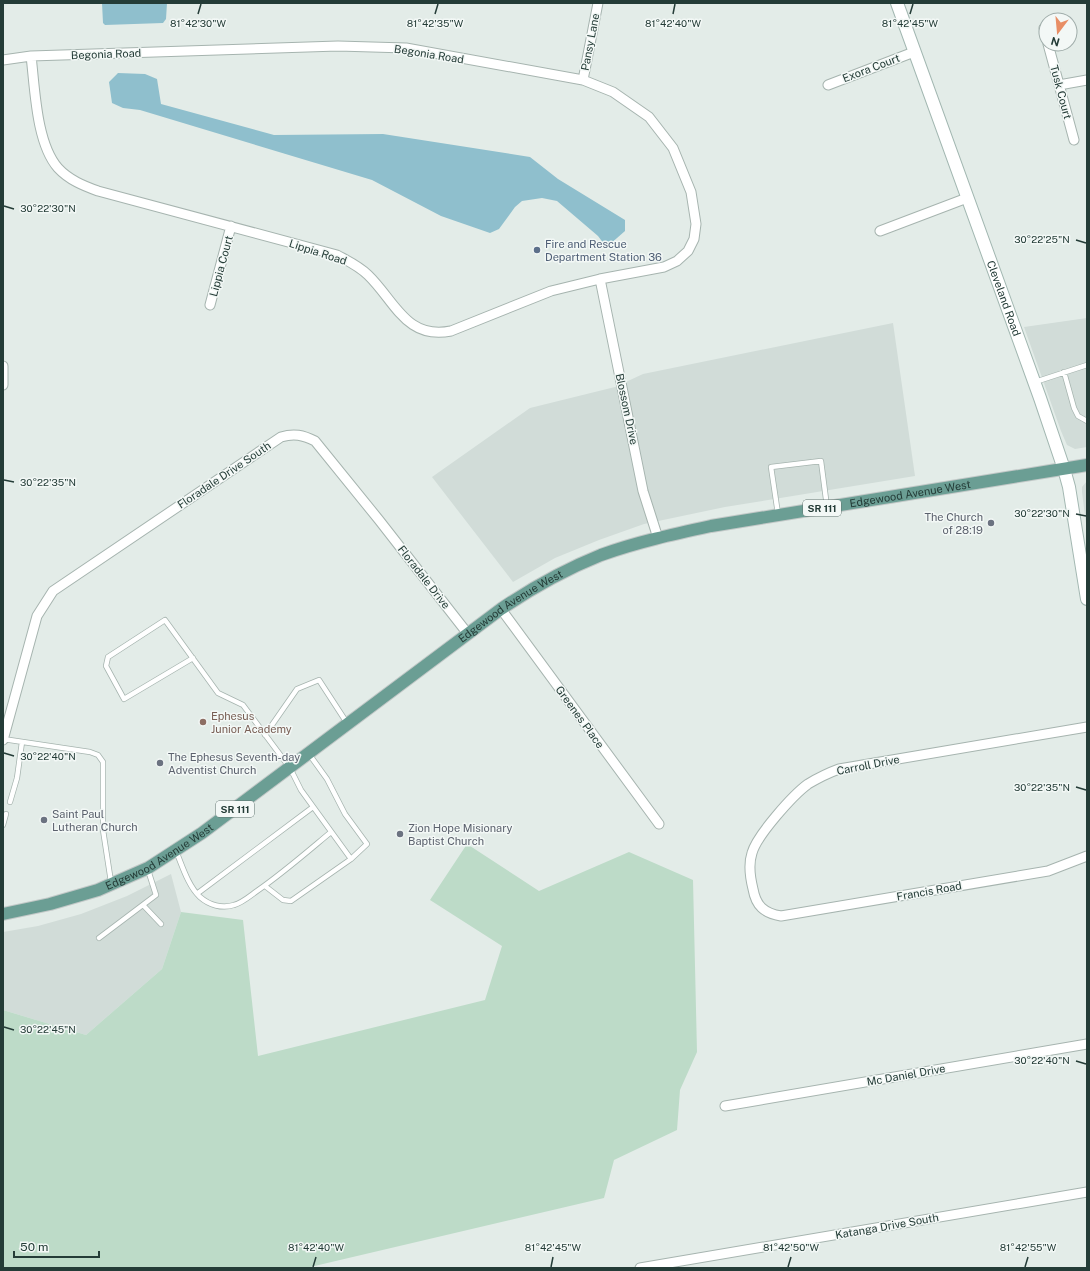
<svg xmlns="http://www.w3.org/2000/svg" width="1090" height="1271" viewBox="0 0 1090 1271" font-family="'Public Sans',sans-serif">
  <rect width="100%" height="100%" fill="#e3ece8"/>
  <path fill="#d1dcd8" d="M1087,318V447L1075,449L1067,445L1061,431L1024,327Z
    M893,323L915,476L725,507L644,524L599,540L555,558L513,582L432,477L530,408L615,387L643,374Z
    M1087,481V531L1082,492V487Z
    M171,874L181,912L162,969L86,1035L3,1010V932L38,926L81,914L127,896Z"/>
  <path fill="#bddbc8" d="M467,844L539,891L629,852L693,880L697,1052L680,1090L677,1130L614,1160L604,1198L306,1268H3V1010L86,1035L162,969L181,912L243,920L258,1056L485,1000L502,946L430,900Z"/>
  <path fill="#8fbfcd" d="M102,3H167L166,19L163,23L105,25L103,23Z
    M118,73L145,74L157,79L161,104L274,135L383,134L530,157L558,179L625,220V231L609,245L604,244L598,236L557,201L542,198L522,201L515,207L499,229L490,233L441,216L372,180L140,110L123,108L112,103L109,82Z"/>
  <g fill="none" stroke-linecap="round" stroke-linejoin="round">
    <g stroke="#a6b4af" stroke-width="6">
      <path id="lane" d="M1064,372L1074,408L1078,416L1087,421
        M1035,382L1087,365
        M778,514L771,467L821,461L827,507
        M193,658L124,699L106,666L108,657L165,620L218,693L243,705L290,768L301,790L351,859L291,901L283,900L265,886
        M265,735L297,689L319,680L347,723
        M3,739L90,752L98,755L103,762V830L111,882
        M309,754L327,779L345,814L367,844L351,859
        M10,802L17,778L22,742
        M3,825L6,814
        M176,851C182,865 188,886 200,897C209,905 222,909 234,905C242,903 250,896 257,891C283,873 307,852 331,832
        M198,893L313,807
        M143,905L161,924
        M99,938L156,895L148,870"/>
    </g>
    <g stroke="#a6b4af" stroke-width="11">
      <path id="street" d="M1044,28L1046,36
        M1048,44L1074,140
        M3,60L31,56L338,46L406,48L583,80L613,92L649,117L673,148L691,192L696,224L694,239L688,251L677,261L664,267L600,279L551,291L451,331C406,340 395,301 368,275C359,266 348,261 337,255L98,191C84,186 69,180 58,168C36,143 35,88 31,56
        M583,80L598,3
        M828,85L914,52
        M1059,85L1087,80
        M880,231L967,198
        M600,279L643,491L658,538
        M210,305L231,226
        M3,366V385
        M501,609L659,824
        M1087,727L839,769C828,773 818,778 808,784C793,795 757,835 752,853C748,865 750,877 753,889C756,906 764,913 781,916L1048,871L1087,856
        M3,740L37,616L53,591L281,437C294,433 303,435 315,441L379,520L468,634
        M725,1106L1087,1044
        M640,1268L1087,1192"/>
    </g>
    <g stroke="#a2b7b1" stroke-width="14">
      <g id="secondary">
        <path id="s1" d="M897,3L1040,398L1064,469L1069,487L1087,599"/>
      </g>
    </g>
    <g stroke="#c2c8c7" stroke-width="14">
      <g id="primary">
        <path id="s2" d="M3,914L50,904L98,890L148,868L202,833L501,609C532,588 566,569 601,555C637,542 674,534 711,526L1087,465"/>
      </g>
    </g>
    <use href="#lane" stroke="#fff" stroke-width="4.5"/>
    <use href="#street" stroke="#fff" stroke-width="9"/>
    <use href="#secondary" stroke="#fff" stroke-width="12"/>
    <use href="#primary" stroke="#6b9e94" stroke-width="12"/>
  </g>
  <path fill="none" stroke="#243c37" stroke-width="1.5" d="M198,14L201,4M435,14L438,4M673,14L675,4M910,14L913,4M4,206L14,209M1076,240L1086,243M4,480L14,482M1076,514L1086,516M4,753L14,756M1076,787L1086,790M4,1027L14,1030M1076,1061L1086,1064M313,1267L316,1257M551,1267L553,1257M788,1267L791,1257M1025,1267L1028,1257"/>
  <circle fill="#5c6f8a" stroke="#f3f8f6" stroke-width="1.5" cx="537" cy="250" r="4"/>
  <g fill="#6b7280" stroke="#f3f8f6" stroke-width="1.5">
    <circle cx="991" cy="523" r="4"/>
    <circle cx="160" cy="763" r="4"/>
    <circle cx="44" cy="820" r="4"/>
    <circle cx="400" cy="834" r="4"/>
  </g>
  <circle fill="#8d6e63" stroke="#f3f8f6" stroke-width="1.5" cx="203" cy="722" r="4"/>
  <g text-anchor="middle" dominant-baseline="central" stroke-width="3" stroke-linejoin="round" paint-order="stroke">
    <g fill="#f3f8f6" stroke="#627470" stroke-width="1">
      <rect x="803" y="500" width="38" height="16" rx="3"/>
      <rect x="216" y="801" width="38" height="16" rx="3"/>
    </g>
    <g font-size="10" font-weight="bold" fill="#243c37">
      <text x="822" y="508">SR 111</text>
      <text x="235" y="809">SR 111</text>
    </g>
    <g font-size="11" fill="#243c37" stroke="#f3f8f6">
      <text transform="translate(590 42) rotate(-79)">Pansy Lane</text>
      <text transform="translate(106 54) rotate(-2)">Begonia Road</text>
      <text transform="translate(429 54) rotate(9)">Begonia Road</text>
      <text transform="translate(871 68) rotate(-21)">Exora Court</text>
      <text transform="translate(1061 92) rotate(75)">Tusk Court</text>
      <text transform="translate(318 252) rotate(18)">Lippia Road</text>
      <text transform="translate(221 266) rotate(-75)">Lippia Court</text>
      <text stroke="none"><textPath href="#s1" startOffset="314">Cleveland Road</textPath></text>
      <text transform="translate(627 409) rotate(78)">Blossom Drive</text>
      <text transform="translate(224 475) rotate(-34)">Floradale Drive South</text>
      <text stroke="none"><textPath href="#s2" startOffset="1020">Edgewood Avenue West</textPath></text>
      <text transform="translate(424 577) rotate(52)">Floradale Drive</text>
      <text stroke="none"><textPath href="#s2" startOffset="600">Edgewood Avenue West</textPath></text>
      <text transform="translate(580 717) rotate(54)">Greenes Place</text>
      <text transform="translate(868 765) rotate(-11)">Carroll Drive</text>
      <text stroke="none"><textPath href="#s2" startOffset="168">Edgewood Avenue West</textPath></text>
      <text transform="translate(929 891) rotate(-10)">Francis Road</text>
      <text transform="translate(906 1075) rotate(-10)">Mc Daniel Drive</text>
      <text transform="translate(887 1226) rotate(-10)">Katanga Drive South</text>
    </g>
    <g font-size="11" fill="#4e5e75" stroke="#f3f8f6" text-anchor="start">
      <text x="545" y="244">Fire and Rescue<tspan x="545" dy="13">Department Station 36</tspan></text>
    </g>
    <g font-size="11" fill="#5b616d" stroke="#f3f8f6" text-anchor="start">
      <text x="983" y="517" text-anchor="end">The Church<tspan x="983" dy="13">of 28:19</tspan></text>
      <text x="168" y="757">The Ephesus Seventh-day<tspan x="168" dy="13">Adventist Church</tspan></text>
      <text x="52" y="814">Saint Paul<tspan x="52" dy="13">Lutheran Church</tspan></text>
      <text x="408" y="828">Zion Hope Misionary<tspan x="408" dy="13">Baptist Church</tspan></text>
    </g>
    <g font-size="11" fill="#785e54" stroke="#f3f8f6" text-anchor="start">
      <text x="211" y="716">Ephesus<tspan x="211" dy="13">Junior Academy</tspan></text>
    </g>
  </g>
  <g font-size="10" text-anchor="middle" fill="#243c37" stroke="#f3f8f6" stroke-width="3" stroke-linejoin="round" paint-order="stroke">
    <text x="198" y="27">81°42'30"W</text>
    <text x="435" y="27">81°42'35"W</text>
    <text x="673" y="27">81°42'40"W</text>
    <text x="910" y="27">81°42'45"W</text>
    <text x="48" y="212">30°22'30"N</text>
    <text x="1042" y="243">30°22'25"N</text>
    <text x="48" y="486">30°22'35"N</text>
    <text x="1042" y="517">30°22'30"N</text>
    <text x="48" y="760">30°22'40"N</text>
    <text x="1042" y="791">30°22'35"N</text>
    <text x="48" y="1033">30°22'45"N</text>
    <text x="1042" y="1064">30°22'40"N</text>
    <text x="316" y="1251">81°42'40"W</text>
    <text x="553" y="1251">81°42'45"W</text>
    <text x="791" y="1251">81°42'50"W</text>
    <text x="1028" y="1251">81°42'55"W</text>
  </g>
  <rect width="1090" height="1271" fill="none" stroke="#243c37" stroke-width="8"/>
  <g transform="translate(1058 32) rotate(196)"><circle r="19" fill="#f3f8f6" stroke="#a0adaa"/>
  <path d="M0-3L7 15L0 10L-7 15Z" fill="#e88e65"/>
  <text y="-6" font-size="11" font-weight="bold" text-anchor="middle" fill="#243c37">N</text>
  </g>
  <path d="M14 1251v6h85v-6" fill="none" stroke="#243c37" stroke-width="2"/>
  <text x="20" y="1251" font-size="12" fill="#243c37" stroke="#f3f8f6" stroke-width="3" paint-order="stroke">50 m</text>
</svg>
